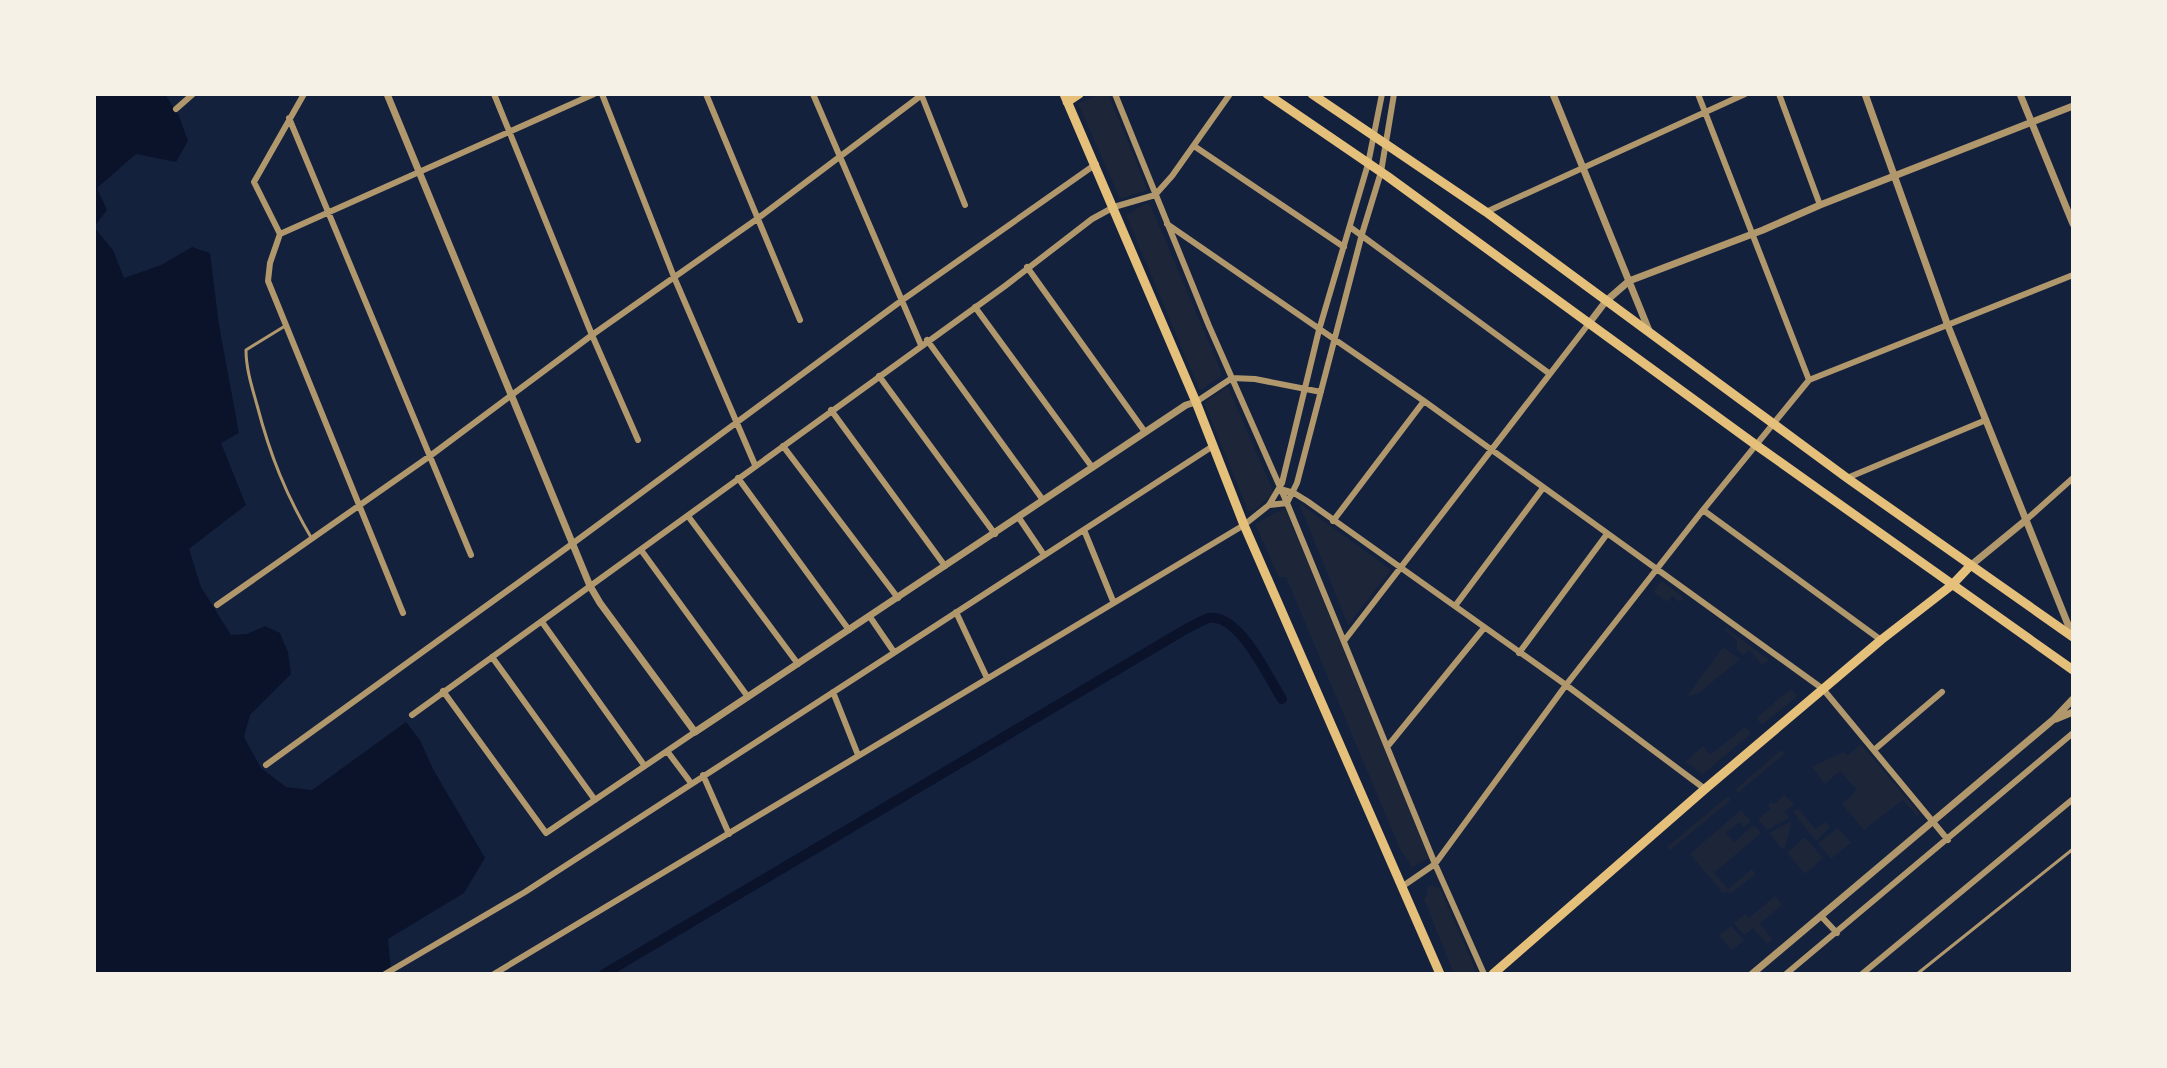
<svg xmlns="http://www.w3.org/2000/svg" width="2167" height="1068" viewBox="0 0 2167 1068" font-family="'Roboto Serif',serif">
  <rect width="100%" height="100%" fill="#14213d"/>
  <path fill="#1d2539" d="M1102,94L1109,96L1146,186L1147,190L1120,199L1079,106L1078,103Z
    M1149,202L1221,371V376L1202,389H1199L1126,215Z
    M1228,387L1272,489V494L1255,510L1248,511L1205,405L1206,401Z
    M1299,503L1391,570L1348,625Z
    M1285,508L1429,858L1412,867L1399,847L1286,577H1279L1255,524Z
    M1662,581L1684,598L1680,602L1672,596L1667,602L1653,592Z
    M1726,628L1769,660L1762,665L1750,650L1743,655L1737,650V640L1724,630Z
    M1723,647L1740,659L1699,693L1690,696L1688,695Z
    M1791,689L1797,696L1762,725L1756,718Z
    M1745,727L1751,734L1703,774L1685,762L1703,746L1710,755Z
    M1861,744L1920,814L1917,816L1903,800L1864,830L1842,804L1857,790L1840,771L1825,784L1812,767L1843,752L1848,755Z
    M1781,750L1785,753L1738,793L1736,789Z
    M1784,795L1794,804L1785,812L1789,818L1767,830L1758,819L1770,809L1768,805L1771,802L1774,804Z
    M1728,796L1731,800L1670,850L1667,847Z
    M1798,808L1815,829L1825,822L1830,827L1816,841L1793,812Z
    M1741,810L1751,822L1744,827L1739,822L1726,833L1734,842L1754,825L1761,833L1714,873L1728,889L1752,869L1756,874L1730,894L1727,891L1723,893L1690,854Z
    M1792,821L1785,847L1782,849L1769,833Z
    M1838,828L1851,843L1831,859L1818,843Z
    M1805,837L1823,858L1805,874L1787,853Z
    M1432,885L1440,889L1476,971L1475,974H1454L1424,899L1428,895L1427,888Z
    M1775,896L1782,905L1760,923L1772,939L1767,944L1753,928L1744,935L1734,923L1745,914L1749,918Z
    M1731,926L1744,940L1732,950L1719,935Z"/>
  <path fill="#0b132b" d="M94,94H165L179,116L188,141L176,162L136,154L97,188L107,210L94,227L113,250L124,278L161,265L192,247L210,253L219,325L239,433L221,443L246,505L189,549L201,587L231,635L247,634L265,626L280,633L288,652L291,674L250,715L244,737L261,768L286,787L312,790L406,722L420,740L433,769L485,858L464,893L388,939L391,971L388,974H94Z"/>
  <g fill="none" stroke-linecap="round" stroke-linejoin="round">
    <path stroke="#0b132b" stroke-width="10" d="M604,974L1186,629C1193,626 1202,620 1209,618C1239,613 1268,677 1282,699"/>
    <path stroke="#b1986c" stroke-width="3" d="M285,326L246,350C246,369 252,387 257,405C270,455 286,495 312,539
      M1917,974L2073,849"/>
    <path stroke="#b1986c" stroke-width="6" d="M494,94L592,335L638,440
      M602,94L674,277L755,465
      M706,94L800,320
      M813,94L921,345
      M921,94L965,205
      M1115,94L1209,326L1287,503L1435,864L1484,974
      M1698,94L1809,380
      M1779,94L1820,205
      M176,109L193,94
      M289,118L471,555
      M1194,146L1344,247
      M1486,212L1745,94
      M1167,224L1424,401L1823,689L1948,840
      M1350,227L1550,374
      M280,234L270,263L268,281L403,613
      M280,234L594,94
      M280,234L254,182L304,94
      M1027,267L1145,432
      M975,307L1092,467
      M927,340L1043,500
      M879,376L995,534
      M1196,402L1232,378L1255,379L1321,392
      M831,410L945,566
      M783,446L898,598
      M738,478L849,630
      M1847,478L1986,420
      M1280,489L1294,493L1307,501L1566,685L1705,789
      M1269,505L1287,503L1297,483L1362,234L1381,172L1394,94
      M1703,510L1881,640
      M688,516L798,664
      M1019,518L1044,555
      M2026,520L2073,478
      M1333,521L1424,401
      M1084,530L1113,601
      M641,550L748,697
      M217,605L430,456L592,335L757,219L923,94
      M1455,606L1543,488
      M956,612L987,678
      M870,617L894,652
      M542,622L644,765
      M1344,641L1590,322
      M1519,653L1607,534
      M492,657L595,800
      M443,691L546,833L695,732
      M833,692L858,755
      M412,715L1005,286L1092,219L1114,207L1155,195L1172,176L1230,94
      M1387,747L1484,628
      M1874,750L1942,692
      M667,751L691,783
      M266,765L572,544L901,301L1096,164
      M703,775L729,834
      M1403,886L1435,864L1566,685L1703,510L1809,380L2073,275
      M1821,916L1837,933
      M385,974L525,892L1213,446
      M494,974L1244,525L1269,505L1282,483L1319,330L1368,164L1382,94
      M1786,974L2073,733
      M1862,974L2073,799"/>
    <path stroke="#b1986c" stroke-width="7" d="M387,94L590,586L600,603L695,732L1186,405L1196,402
      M1553,94L1650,333
      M1865,94L1948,326L2073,637
      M2020,94L2073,224
      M1590,322L1606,301L1629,281L1763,230L1820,205L2073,106
      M1970,566L2026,520
      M2056,719L2073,712
      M1752,974L2054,719L2073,699"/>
    <path stroke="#e5c07b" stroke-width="9" d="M1064,94L1196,402L1244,525L1440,974
      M1267,94L1387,176L1756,445L2073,670
      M1312,94L1486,212L1847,478L2073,637
      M1067,102L1079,94
      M1493,974L1705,789L1881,640L1952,585L1970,566"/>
  </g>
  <rect width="2167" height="1068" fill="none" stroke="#f6f1e7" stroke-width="192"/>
</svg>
